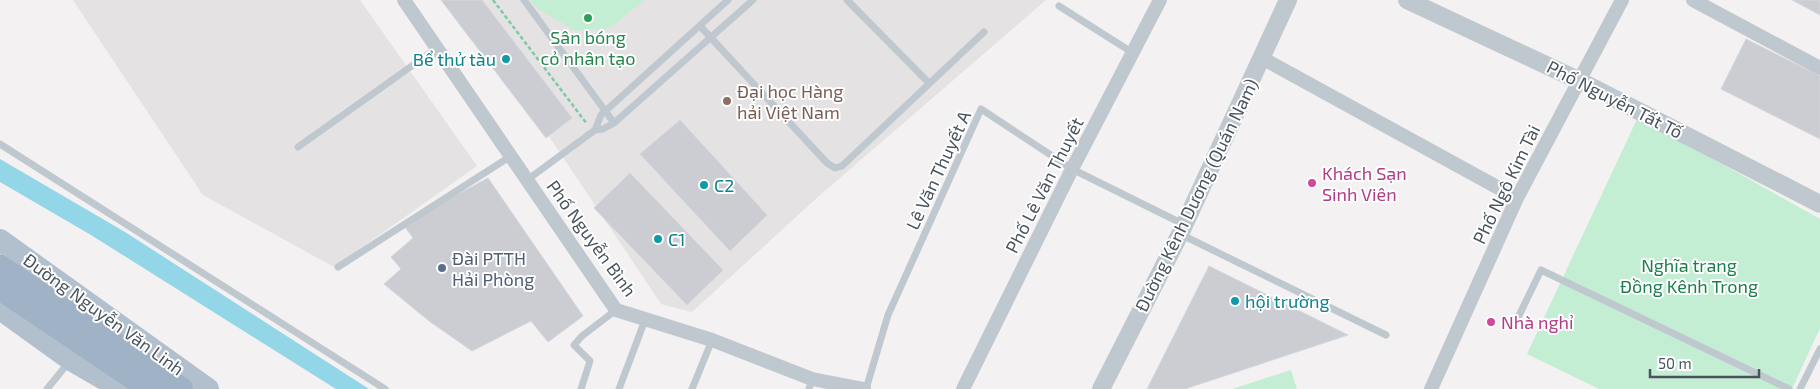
<svg xmlns="http://www.w3.org/2000/svg" width="1820" height="389" viewBox="0 0 1820 389" font-family="'Exo 2',sans-serif">
  <rect width="100%" height="100%" fill="#f3f1f1"/>
  <path fill="#e4e2e3" d="M73,0H360L477,166L334,267L203,195Z
    M458,0H1046L819,196L692,312L661,304Z"/>
  <path fill="#c3eed3" d="M530,0H644L610,28L575,31L537,8Z
    M1638,117L1820,219V328L1792,389H1599L1527,354Z
    M1291,370L1297,389H1232Z"/>
  <path fill="#92d6e8" d="M0,159L125,232L369,389H336L91,235L0,182Z"/>
  <path fill="#cbcdd3" stroke="#d5d7dc" d="M441,0H482L572,118L546,138Z
    M1792,0H1820V15Z
    M1746,39L1820,76V139L1721,89Z
    M680,120L767,215L730,251L640,154Z
    M630,173L723,270L687,305L594,208Z
    M488,178L583,316L548,342L531,321L472,351L429,321L384,284L401,269L391,257L413,238L405,227L436,206Z
    M1209,266L1348,335L1185,389H1147Z"/>
  <g fill="none" stroke-linecap="round" stroke-linejoin="round">
    <g stroke="#778fa9" stroke-width="25">
      <path id="trunk" d="M0,267L181,389
        M0,288L150,389"/>
    </g>
    <path stroke="#7ccba4" stroke-width="2.5" stroke-dasharray="4 2.5" stroke-linecap="butt" d="M493,0L587,124"/>
    <path stroke="#c0c8cf" stroke-width="7" d="M524,0L614,123
      M847,0L928,82
      M1059,6L1133,53
      M700,26L827,163L835,168L842,166L984,32
      M595,130L601,115L728,0
      M0,144L385,389
      M298,147L437,48
      M527,180L595,130L603,129L614,123L753,0
      M1180,234L1386,335
      M338,267L511,156
      M1514,326L1541,270L1789,389
      M47,389L69,362
      M581,389L590,361L574,345L582,336L616,310
      M619,389L645,320
      M692,389L712,340
      M809,389L812,379
      M866,389L888,315L981,109L1072,169L1183,224
      M1800,389L1820,349"/>
    <path stroke="#c0c8cf" stroke-width="14" d="M404,0L616,310L712,340L812,379L864,389
      M1693,0L1820,68
      M1262,58L1517,198
      M963,389L1072,169L1160,0
      M1431,389L1517,198L1622,0"/>
    <path stroke="#c0c8cf" stroke-width="18" d="M1407,0L1580,81L1820,204
      M1101,389L1180,234L1288,0"/>
    <path stroke="#b2c0ce" stroke-width="22" d="M0,240L208,389
      M0,309L71,360L121,389"/>
    <use href="#trunk" stroke="#9fb2c6" stroke-width="24"/>
  </g>
  <circle fill="#2e9e5b" stroke="#fff" stroke-width="2" cx="588" cy="18" r="5"/>
  <g fill="#0f9aa8" stroke="#fff" stroke-width="2">
    <circle cx="506" cy="59" r="5"/>
    <circle cx="704" cy="185" r="5"/>
    <circle cx="658" cy="239" r="5"/>
    <circle cx="1235" cy="301" r="5"/>
  </g>
  <circle fill="#8d6e63" stroke="#fff" stroke-width="2" cx="727" cy="101" r="5"/>
  <g fill="#d1479c" stroke="#fff" stroke-width="2">
    <circle cx="1312" cy="183" r="5"/>
    <circle cx="1491" cy="322" r="5"/>
  </g>
  <circle fill="#5c6f8a" stroke="#fff" stroke-width="2" cx="442" cy="268" r="5"/>
  <g text-anchor="middle" dominant-baseline="central" stroke-width="4" stroke-linejoin="round" paint-order="stroke">
    <g font-size="18" fill="#27864d" stroke="#fff">
      <text x="588" y="37">Sân bóng<tspan x="588" dy="21">cỏ nhân tạo</tspan></text>
    </g>
    <g font-size="18" fill="#0d838f" stroke="#fff" text-anchor="start">
      <text x="496" y="59" text-anchor="end">Bể thử tàu</text>
      <text x="714" y="185">C2</text>
      <text x="668" y="239">C1</text>
      <text x="1245" y="301">hội trường</text>
    </g>
    <g font-size="18" fill="#785e54" stroke="#fff" text-anchor="start">
      <text x="737" y="91">Đại học Hàng<tspan x="737" dy="21">hải Việt Nam</tspan></text>
    </g>
    <g font-size="18" fill="#4a545e" stroke="#fff">
      <text transform="translate(1615 99) rotate(27)">Phố Nguyễn Tất Tố</text>
      <text transform="translate(938 170) rotate(-65)">Lê Văn Thuyết A</text>
      <text transform="translate(1506 184) rotate(-64)">Phố Ngô Kim Tài</text>
      <text transform="translate(1044 185) rotate(-63)">Phố Lê Văn Thuyết</text>
      <text transform="translate(1196 195) rotate(-64)">Đường Kênh Dương (Quán Nam)</text>
      <text transform="translate(592 238) rotate(54)">Phố Nguyễn Bình</text>
      <text transform="translate(104 314) rotate(36)">Đường Nguyễn Văn Linh</text>
    </g>
    <g font-size="18" fill="#b23c85" stroke="#fff" text-anchor="start">
      <text x="1322" y="173">Khách Sạn<tspan x="1322" dy="21">Sinh Viên</tspan></text>
      <text x="1501" y="322">Nhà nghỉ</text>
    </g>
    <g font-size="18" fill="#4e5e75" stroke="#fff" text-anchor="start">
      <text x="452" y="258">Đài PTTH<tspan x="452" dy="21">Hải Phòng</tspan></text>
    </g>
    <g font-size="18" fill="#1c7d4d" stroke="#fff">
      <text x="1689" y="265">Nghĩa trang<tspan x="1689" dy="21">Đồng Kênh Trong</tspan></text>
    </g>
  </g>
  <path d="M1650 369v8h109v-8" fill="none" stroke="#4a545e" stroke-width="2.5"/>
  <text x="1658" y="369" font-size="15" fill="#4a545e" stroke="#ffffff" stroke-width="4" paint-order="stroke">50 m</text>
</svg>
